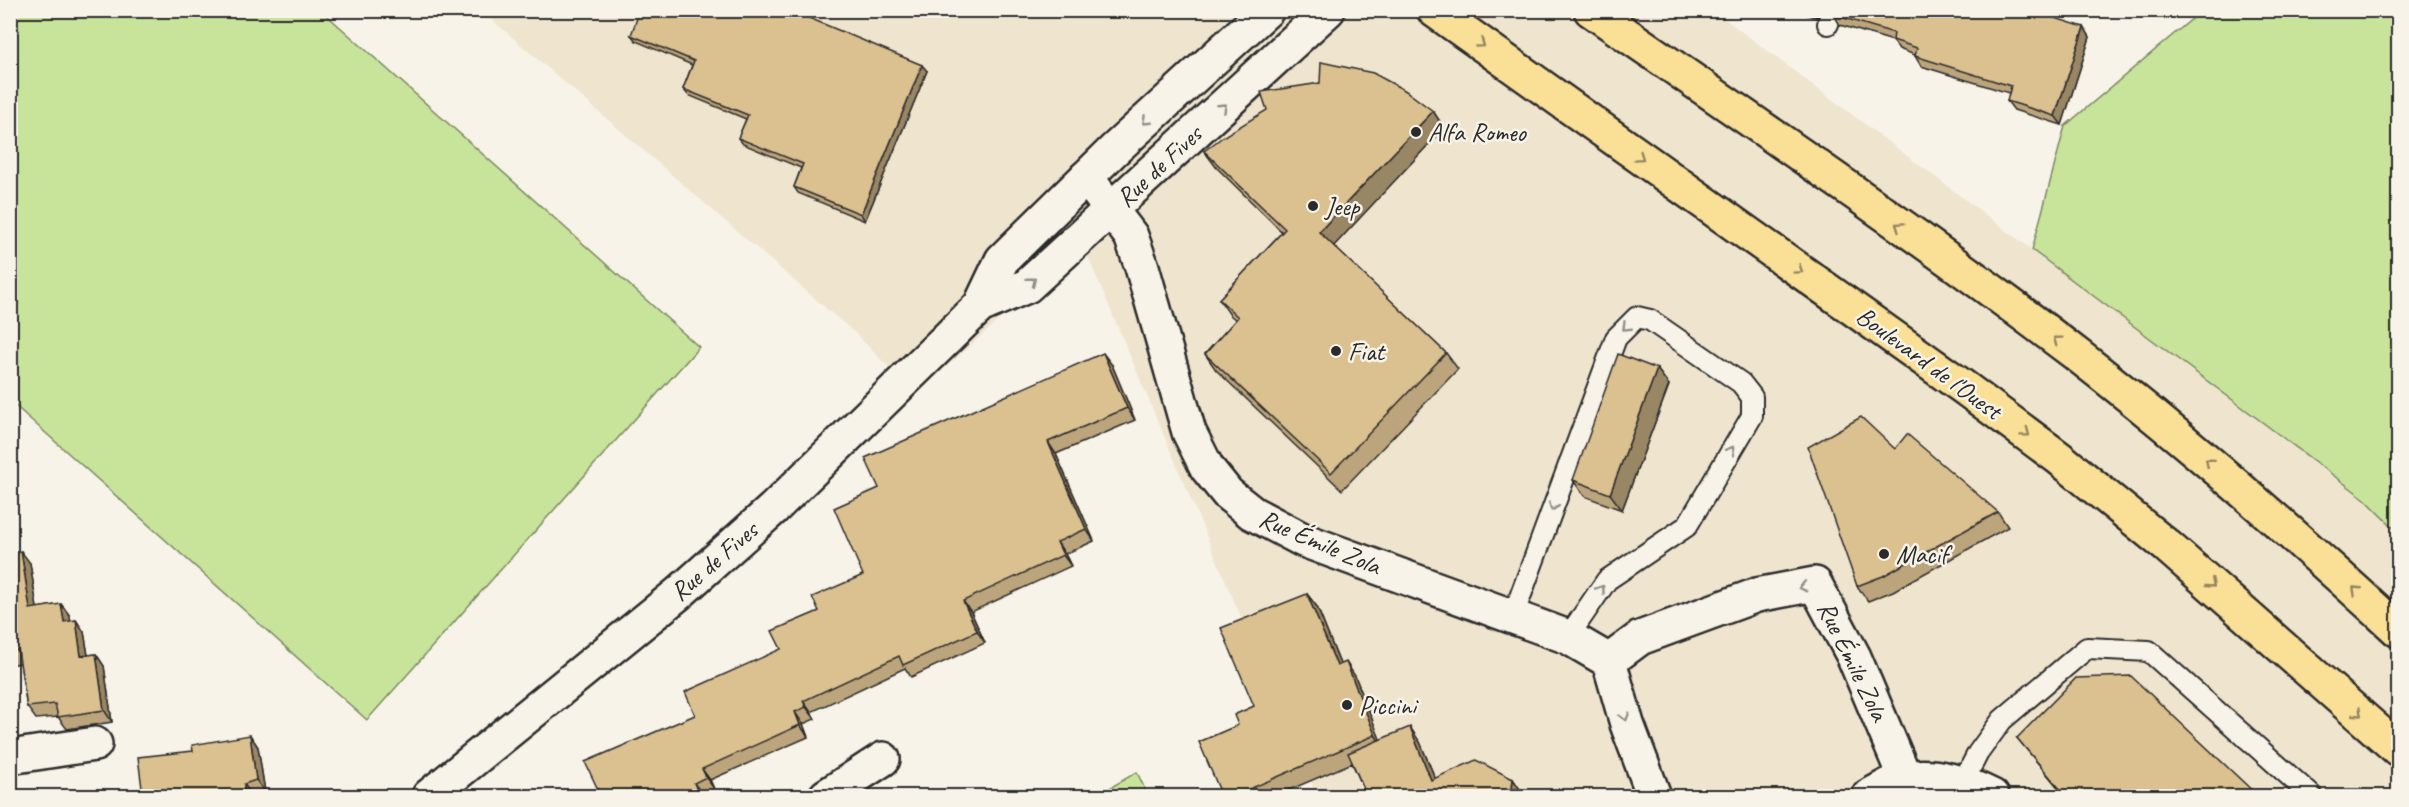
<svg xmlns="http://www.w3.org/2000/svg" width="2409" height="807" viewBox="0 0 2409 807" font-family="Caveat,sans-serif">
  <rect width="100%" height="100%" fill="#f7f3e8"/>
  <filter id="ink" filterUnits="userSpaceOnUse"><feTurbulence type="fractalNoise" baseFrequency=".0167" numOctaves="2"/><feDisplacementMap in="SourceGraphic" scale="12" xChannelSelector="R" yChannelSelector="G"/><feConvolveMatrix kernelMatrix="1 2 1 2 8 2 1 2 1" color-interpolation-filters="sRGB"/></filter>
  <g filter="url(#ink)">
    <path fill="#efe4ce" d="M482,11H1714L2364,499L2398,440V796H1317L1083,245L916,394L856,334Z"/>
    <path fill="#c8e49b" stroke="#7a8863" stroke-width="1.5" d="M11,10L322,11L699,347L367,720L11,402Z
      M2223,11H2398V532L2365,499L2032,250L2065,126L2199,13Z
      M1137,772L1148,796H1096Z"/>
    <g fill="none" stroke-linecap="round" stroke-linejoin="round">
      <g stroke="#2b2b2b" stroke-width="24">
        <path id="service" d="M1828,24L1832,10
          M1513,616L1616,338L1637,317L1650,320L1741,383L1752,397V416L1687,526L1607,580L1568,637
          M1962,784L1978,753L2002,720L2087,648L2149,651L2312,796"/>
      </g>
      <g stroke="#2b2b2b" stroke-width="38">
        <path id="minor" d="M1086,177L1131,236L1142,267L1189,432L1207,468L1228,494L1252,513L1303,540L1568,637L1609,661L1627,724L1654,796
          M980,306L1027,286L1328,10
          M1609,661L1640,638L1757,595L1815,584L1854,657L1905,778
          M10,757L95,744
          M429,796L679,593L773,509L980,306L1002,260L1114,150L1267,10
          M826,796L883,759
          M1869,796C1880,791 1894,780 1907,778C1934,772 1968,784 1992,796"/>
      </g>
      <g stroke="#2b2b2b" stroke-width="38">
        <path id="primary" d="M1434,10L1966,389L2059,458L2167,546L2398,749
          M1591,10C1754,123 1919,234 2076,354C2188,441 2294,534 2398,630"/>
      </g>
      <use href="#service" stroke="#f7f3e8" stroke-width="20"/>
      <use href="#minor" stroke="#f7f3e8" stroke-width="33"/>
      <use href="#primary" stroke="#fadf96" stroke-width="33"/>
    </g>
    <path fill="#bca57c" stroke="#2b2b2b" stroke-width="1.5" d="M1793,10H1820L1817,18Z
      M1834,15L2084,27L2090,37L2062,125L2014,110L2007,101L2009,93L1921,66L1915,56V55L1899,49L1893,41L1840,25Z
      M631,35L927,71L865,221L798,193L794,187L801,168L743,144L738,138L746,119L688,95L683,89L692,65L636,41Z
      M1320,83L1433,111L1444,128L1333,246L1446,353L1458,369L1342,490L1216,370L1205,354L1236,320L1230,315L1219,299L1282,232L1216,167L1204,151Z
      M1112,365L1135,420L1056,454L1094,541L1065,554L1071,566L971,612L985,643L911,677L905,668L811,712L815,719L803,724L808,737L710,780L714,789L703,795L601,796L695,715L781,649L819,611Z
      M1657,369L1669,385L1622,510L1584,496L1573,480Z
      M1895,449L1998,512L2008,527L1893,591L1868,601L1857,586Z
      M10,553L30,563L37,608L61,604L70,616V621L76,620L84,632L88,655L96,654L104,666L112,722L67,729L58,717L36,719L27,707L20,663L10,665Z
      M1307,594L1317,607L1340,664L1355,676L1380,740L1420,742L1435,778L1513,779L1523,794V796H1367L1352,763L1275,796H1222L1238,725L1254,706Z
      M250,735L258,747L265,792L252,796H143L193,751Z
      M2017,738L2258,796H2065Z"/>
    <path fill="#998665" stroke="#2b2b2b" stroke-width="1.5" d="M1812,10H1820L1817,18Z
      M2084,27L2090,37L2062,125L2055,116Z
      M922,65L927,71L865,221L861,214Z
      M1433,111L1444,128L1331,249L1319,232Z
      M1103,353L1112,365L1135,420L1127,408Z
      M1657,369L1669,385L1622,510L1610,494Z
      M1048,442L1056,454L1094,541L1086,529Z
      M1057,542L1065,554L1071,566L1063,555Z
      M21,551L30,563L39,621L30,609Z
      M1307,594L1317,607L1346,679L1337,666Z
      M963,601L971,612L985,643L977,631Z
      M61,604L70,616L72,634L64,622Z
      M76,620L84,632L90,668L81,656Z
      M96,654L104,666L112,722L104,710Z
      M1346,662L1355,676L1384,749L1375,735Z
      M803,701L811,712L815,719L806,707Z
      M795,712L803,724L808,737L800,725Z
      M1410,727L1420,742L1442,795L1431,780Z
      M250,735L258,747L265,792L256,780Z
      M702,769L710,780L714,789L706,777Z
      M1513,779L1523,794V796H1511Z
      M694,783L703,795V796H700Z
      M244,784L252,796H244Z"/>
    <path fill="#dbc090" stroke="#2b2b2b" stroke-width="1.5" d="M640,10H790L922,65L861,214L794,187L803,164L738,138L748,115L683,89L694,61L631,35Z
      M1834,10H2029L2084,27L2055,116L2007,101L2011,86L1915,56L1917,48L1893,40L1894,33L1834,15Z
      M1321,62L1373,73L1406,91L1433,111L1319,232L1446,353L1331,473L1205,354L1238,317L1219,299L1285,229L1204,151L1224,136L1267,110L1261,92L1320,83Z
      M1103,353L1127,408L1048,442L1086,529L1057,542L1063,555L963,601L977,631L903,665L899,656L803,701L806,707L795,712L800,725L702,769L706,777L694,783L700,796H601L585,762L695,715L685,692L781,649L772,631L819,611L812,597L863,575L834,508L879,488L865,458Z
      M1618,354L1657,369L1610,494L1573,480Z
      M1861,417L1895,449L1907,434L1998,512L1883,576L1857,586L1808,447Z
      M21,551L30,609L61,604L64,622L76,620L81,656L96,654L104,710L58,717L55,704L27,707L18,650L10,651V553Z
      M1307,594L1337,666L1346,662L1375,735L1233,796H1222L1199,742L1238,725L1234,715L1254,706L1221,628Z
      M2131,676L2258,796H2066L2017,738L2076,678Z
      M1410,727L1431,780L1476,760L1513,779L1511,796H1367L1348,753Z
      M250,735L256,780L244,784V796H143L138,757L193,751L192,745Z"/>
    <defs><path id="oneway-chevron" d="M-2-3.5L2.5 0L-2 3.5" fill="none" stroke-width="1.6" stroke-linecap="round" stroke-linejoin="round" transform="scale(1.5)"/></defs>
    <g stroke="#928560">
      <use href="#oneway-chevron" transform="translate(1481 44) rotate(35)"/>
      <use href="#oneway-chevron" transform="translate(1640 157) rotate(35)"/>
      <use href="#oneway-chevron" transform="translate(1899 226) rotate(-145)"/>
      <use href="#oneway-chevron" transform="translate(1799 270) rotate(35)"/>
      <use href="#oneway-chevron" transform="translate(2057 340) rotate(-143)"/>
      <use href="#oneway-chevron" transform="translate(2026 433) rotate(37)"/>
      <use href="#oneway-chevron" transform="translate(2209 462) rotate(-140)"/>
      <use href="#oneway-chevron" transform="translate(2211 584) rotate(41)"/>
      <use href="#oneway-chevron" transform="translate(2356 590) rotate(-137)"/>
      <use href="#oneway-chevron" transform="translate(2358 713) rotate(42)"/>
    </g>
    <g stroke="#918f8a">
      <use href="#oneway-chevron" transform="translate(1223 107) rotate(-43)"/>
      <use href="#oneway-chevron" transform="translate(1146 121) rotate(137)"/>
      <use href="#oneway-chevron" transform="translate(1032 281) rotate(-39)"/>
      <use href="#oneway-chevron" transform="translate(1626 327) rotate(136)"/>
      <use href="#oneway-chevron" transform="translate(1731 450) rotate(-59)"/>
      <use href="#oneway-chevron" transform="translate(1553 507) rotate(110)"/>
      <use href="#oneway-chevron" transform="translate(1803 587) rotate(169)"/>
      <use href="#oneway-chevron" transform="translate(1601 589) rotate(-56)"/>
      <use href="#oneway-chevron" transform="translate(1625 717) rotate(74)"/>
    </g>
  </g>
  <g fill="#2b2b2b" stroke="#f7f3e8" stroke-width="2">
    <circle cx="1416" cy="132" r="6"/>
    <circle cx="1313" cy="206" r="6"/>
    <circle cx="1336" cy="351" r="6"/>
    <circle cx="1884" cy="554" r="6"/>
    <circle cx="1347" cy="705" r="6"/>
  </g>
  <g text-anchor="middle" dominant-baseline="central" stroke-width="5" stroke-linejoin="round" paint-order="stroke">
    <g font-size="26" fill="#2b2b2b" stroke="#f7f3e8" text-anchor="start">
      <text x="1428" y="132">Alfa Romeo</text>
      <text x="1325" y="206">Jeep</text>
      <text x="1348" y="351">Fiat</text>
      <text x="1896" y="554">Macif</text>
      <text x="1359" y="705">Piccini</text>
    </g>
    <g font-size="26" fill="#2b2b2b" stroke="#f7f3e8">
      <text transform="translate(1159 166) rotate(-43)">Rue de Fives</text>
      <text transform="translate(1929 363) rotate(36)">Boulevard de l'Ouest</text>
      <text transform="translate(1320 542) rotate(23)">Rue Émile Zola</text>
      <text transform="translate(714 561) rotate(-41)">Rue de Fives</text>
      <text transform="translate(1853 661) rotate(64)">Rue Émile Zola</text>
    </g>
  </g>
  <rect width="2409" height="807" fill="none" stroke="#f7f3e8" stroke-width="36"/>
  <rect x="18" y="18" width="2373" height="771" fill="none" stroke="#2b2b2b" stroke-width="2" filter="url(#ink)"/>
</svg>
